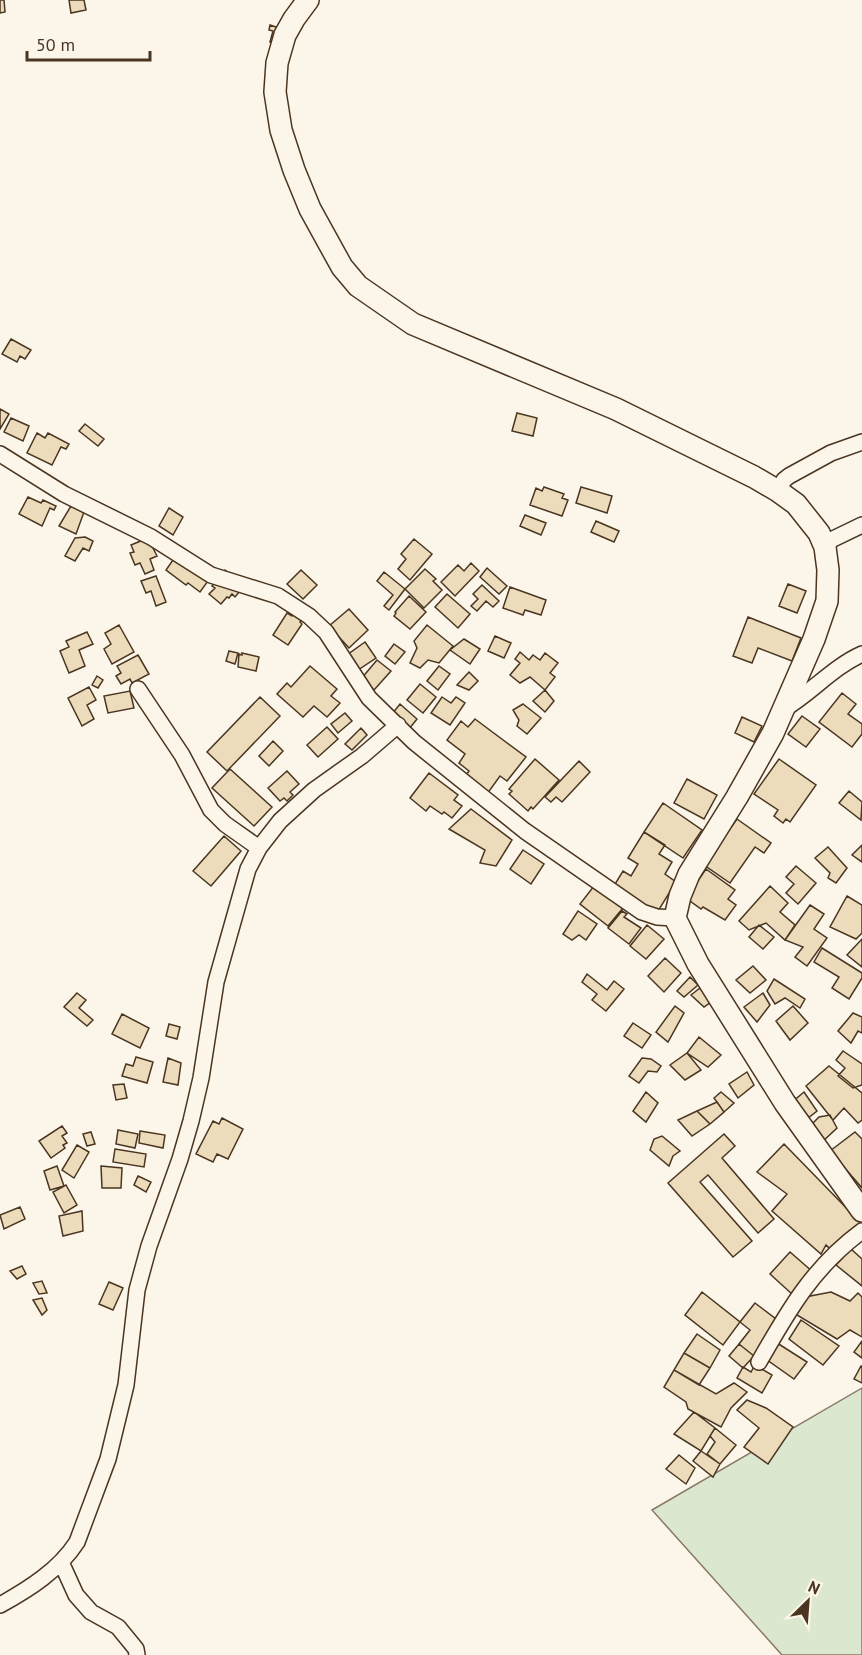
<svg xmlns="http://www.w3.org/2000/svg" width="862" height="1655" viewBox="0 0 862 1655" font-family="'PT Sans',sans-serif">
  <rect width="100%" height="100%" fill="#fbf6e9"/>
  <path fill="#dce7d0" stroke="#887966" stroke-width="1.5" d="M862,1388V1655H782L652,1510Z"/>
  <path fill="#ecdcbc" stroke="#4a3520" stroke-width="1.5" d="M0,0H4L5,12L0,13Z
    M69,0H84L86,10L71,13Z
    M270,25L282,29L277,44L270,42L273,31L269,30Z
    M11,339L31,350L25,359L20,356L17,362L2,354Z
    M0,409L9,414L0,429Z
    M517,413L537,418L533,436L512,431Z
    M11,418L29,426L23,441L4,432Z
    M85,424L104,439L98,446L79,431Z
    M37,433L45,438L48,433L69,444L66,449L61,447L52,465L27,453Z
    M544,487L564,494L562,498L568,500L562,516L530,505L536,488L542,491Z
    M581,487L612,496L607,513L576,503Z
    M28,497L41,503L43,500L56,506L54,510L50,508L42,526L19,514Z
    M71,506L84,512L76,534L59,526Z
    M169,508L183,517L173,535L159,526Z
    M525,515L546,523L541,535L520,526Z
    M596,521L619,531L614,542L591,532Z
    M85,537L93,541L89,551L83,548L75,561L65,556L75,538Z
    M148,538L157,556L150,559L154,570L145,574L140,563L135,565L130,553L134,552L131,545Z
    M414,539L432,554L410,580L398,569L406,559L401,554Z
    M175,557L208,581L200,592L188,583L186,585L166,570Z
    M471,563L479,571L455,596L441,582L458,565L464,571Z
    M487,568L507,586L499,594L480,577Z
    M425,569L436,579L433,581L442,590L424,608L405,589Z
    M225,570L245,585L235,597L232,594L229,598L227,597L221,604L209,594L215,588L212,586Z
    M301,570L317,585L303,599L287,584Z
    M384,572L405,589L389,610L384,606L393,595L377,581Z
    M156,576L166,602L156,606L151,591L146,593L141,581Z
    M788,584L806,591L797,613L779,606Z
    M482,585L499,601L493,607L486,601L477,611L471,606L478,599L473,594Z
    M510,587L546,600L541,615L525,610L523,615L503,608Z
    M447,594L470,614L458,628L435,607Z
    M409,596L426,612L410,629L394,616L396,613L395,612Z
    M349,609L368,630L349,648L329,626Z
    M294,612L303,618L300,622L302,624L288,645L273,635L287,613L292,616Z
    M748,617L801,638L792,661L758,648L752,663L733,656Z
    M119,625L134,652L112,664L104,649L111,644L105,633Z
    M427,625L453,646L439,663L428,660L420,668L410,663L417,648L414,641Z
    M87,632L93,644L79,650L85,666L69,673L60,651L69,647L66,641Z
    M495,636L511,643L504,658L488,651Z
    M464,639L480,649L470,664L450,650Z
    M365,642L376,658L358,670L347,655Z
    M394,644L405,652L395,664L385,656Z
    M229,651L238,653L235,664L226,661Z
    M520,652L529,660L533,655L540,660L545,653L558,663L550,673L555,677L545,690L530,677L520,683L510,675L520,663L515,659Z
    M242,653L259,657L256,671L238,667L239,654L242,655Z
    M138,655L149,674L132,683L130,679L121,684L116,676L121,673L117,666Z
    M377,660L391,671L374,690L361,679Z
    M310,666L337,689L331,696L340,703L327,717L314,706L303,717L277,694L287,683L291,687Z
    M439,666L450,674L438,690L427,681Z
    M469,672L478,681L469,690L457,685Z
    M97,676L103,680L98,688L92,685Z
    M420,684L436,697L423,713L407,700Z
    M89,687L96,700L87,705L94,719L82,726L68,698Z
    M545,690L554,701L545,712L533,701Z
    M130,691L134,708L108,713L104,696Z
    M842,693L856,704L848,714L862,724V734L852,747L819,722Z
    M260,697L280,716L227,771L207,752Z
    M442,697L451,703L456,697L465,703L450,725L431,713Z
    M400,704L417,719L409,729L392,714Z
    M523,704L541,718L527,734L517,726L519,720L513,710Z
    M345,713L352,721L338,733L331,724Z
    M802,716L820,729L806,747L788,734Z
    M742,717L762,726L754,742L735,733Z
    M475,719L526,757L507,781L500,776L487,794L464,777L469,771L459,763L465,754L447,740L461,721L468,727Z
    M327,727L338,739L318,757L307,745Z
    M361,728L367,735L352,750L345,744Z
    M273,741L283,751L269,766L259,756Z
    M535,759L559,780L533,809L531,807L528,811L509,794L512,791L509,789Z
    M779,759L816,785L790,822L786,819L783,823L774,816L778,810L754,794Z
    M579,761L590,772L562,802L556,797L551,802L545,797Z
    M230,769L272,807L254,826L212,788Z
    M287,771L299,784L290,792L293,795L287,801L284,798L280,801L268,788Z
    M429,773L458,795L454,800L462,806L452,818L444,812L442,814L430,806L426,811L410,798Z
    M687,779L717,795L704,819L674,803Z
    M849,791L862,802L861,820L839,803Z
    M663,803L702,830L683,858L644,832Z
    M471,809L512,840L496,866L480,863L485,850L449,829Z
    M737,819L771,843L764,853L755,847L730,883L704,865Z
    M644,832L665,845L659,854L672,862L665,874L676,882L655,916L612,889L623,871L631,876L638,864L628,858Z
    M224,836L241,851L211,886L193,871Z
    M862,845V862L852,855Z
    M828,847L847,868L836,883L828,878L830,873L815,858Z
    M523,850L544,864L531,884L510,869Z
    M796,866L816,883L798,904L786,893L794,884L786,877Z
    M706,869L735,890L728,899L736,905L725,920L703,907L701,909L686,898Z
    M594,886L623,908L608,926L580,904Z
    M770,886L788,903L780,912L795,925L785,940L766,923L749,930L739,921Z
    M847,896L862,905V933L856,939L830,927Z
    M810,905L824,914L814,929L827,938L807,966L795,957L803,947L785,940Z
    M578,911L597,924L586,940L579,935L572,940L563,934Z
    M622,911L627,914L624,917L641,928L629,944L608,928Z
    M647,925L664,939L646,959L630,946Z
    M759,925L774,937L763,949L749,937Z
    M862,939V967L847,955Z
    M822,948L862,973V978L849,999L832,988L839,977L814,962Z
    M665,958L681,973L664,992L648,976Z
    M753,966L766,980L750,993L736,980Z
    M587,974L607,990L614,981L624,989L606,1011L592,1000L597,994L582,982Z
    M690,977L698,985L684,997L677,991Z
    M774,979L805,999L800,1008L785,998L775,1004L767,991Z
    M700,988L711,1002L704,1007L691,995Z
    M77,993L86,1000L79,1008L93,1020L87,1026L64,1007Z
    M763,993L770,1005L757,1022L744,1007Z
    M675,1006L684,1013L668,1042L656,1032Z
    M793,1006L808,1023L790,1040L776,1021Z
    M853,1013L862,1017V1033L858,1031L851,1043L838,1031Z
    M122,1014L149,1028L140,1048L112,1034Z
    M633,1023L651,1035L642,1048L624,1036Z
    M169,1024L180,1027L177,1039L166,1036Z
    M699,1037L721,1055L708,1067L687,1053Z
    M843,1051L862,1064V1085L853,1088L838,1076L845,1068L836,1060Z
    M687,1053L701,1070L685,1080L670,1065Z
    M136,1057L153,1062L147,1083L122,1076L126,1064L133,1066Z
    M168,1058L181,1063L178,1085L163,1082Z
    M642,1058L651,1059L661,1066L657,1072L648,1071L639,1083L629,1076Z
    M829,1066L862,1093V1120L858,1123L844,1108L833,1120L806,1086Z
    M747,1072L754,1085L738,1098L729,1084Z
    M124,1084L127,1098L116,1100L113,1085Z
    M646,1092L658,1103L646,1122L633,1111Z
    M721,1092L734,1103L724,1112L714,1098Z
    M804,1092L817,1111L803,1122L791,1103Z
    M717,1102L724,1112L710,1124L697,1111Z
    M697,1111L710,1124L692,1136L678,1120Z
    M830,1115L837,1128L821,1143L808,1128L819,1117Z
    M222,1118L243,1129L228,1159L217,1154L213,1162L196,1154L213,1121L219,1124Z
    M62,1126L67,1133L62,1136L67,1143L63,1145L65,1148L51,1158L39,1141Z
    M118,1130L138,1134L135,1148L116,1144Z
    M140,1131L165,1135L163,1148L139,1143Z
    M91,1132L95,1144L87,1146L83,1134Z
    M855,1132L862,1139V1188L830,1151Z
    M724,1134L735,1146L722,1158L774,1219L758,1233L708,1175L700,1182L752,1241L733,1257L668,1183Z
    M662,1136L680,1151L673,1156L669,1166L650,1150L654,1139Z
    M784,1144L860,1222L835,1254L826,1245L821,1254L772,1211L787,1194L757,1172Z
    M77,1145L89,1152L74,1178L62,1170Z
    M115,1149L146,1154L144,1167L113,1162Z
    M57,1166L64,1186L50,1190L44,1171Z
    M101,1166L122,1168L121,1188H102Z
    M138,1176L151,1182L146,1192L134,1185Z
    M66,1185L77,1205L64,1213L53,1192Z
    M20,1207L25,1219L4,1229L0,1215Z
    M82,1211L83,1231L63,1236L59,1216Z
    M851,1249L862,1259V1286L836,1265Z
    M790,1252L813,1272L793,1295L770,1274Z
    M22,1266L26,1274L17,1279L10,1271Z
    M42,1281L47,1293L39,1294L33,1283Z
    M109,1282L123,1288L113,1310L99,1304Z
    M702,1292L740,1322L723,1345L685,1315Z
    M831,1292L850,1301L858,1293L862,1297V1337L850,1330L837,1339L792,1312L800,1298Z
    M42,1298L47,1310L42,1315L33,1300Z
    M755,1303L780,1322L754,1356L739,1344L750,1330L740,1322Z
    M801,1320L839,1346L823,1365L789,1339Z
    M697,1334L720,1350L710,1368L684,1353Z
    M774,1341L807,1362L794,1379L763,1357Z
    M862,1341V1358L854,1352Z
    M739,1344L754,1356L743,1368L729,1356Z
    M684,1353L710,1368L699,1385L674,1370Z
    M755,1365L772,1375L762,1393L737,1378L743,1367L751,1372Z
    M861,1366H862V1383L854,1379Z
    M674,1370L716,1394L734,1383L747,1392L731,1408L721,1427L688,1409L686,1402L664,1387Z
    M747,1400L766,1408L793,1427L768,1464L744,1447L759,1428L737,1410Z
    M694,1412L715,1428L701,1451L674,1434Z
    M715,1428L736,1445L720,1464L707,1454L715,1442L710,1436Z
    M701,1451L720,1464L713,1477L693,1461Z
    M679,1455L695,1468L686,1484L666,1469Z"/>
  <g fill="none" stroke-linecap="round" stroke-linejoin="round">
    <g stroke="#4a3520" stroke-width="18">
      <path id="street" d="M0,454L64,494L151,537L211,575L278,596L309,616L326,632L369,698L414,742L525,831L642,912L657,917L675,918
        M778,491L784,480L789,476L831,453L862,442
        M825,547L831,540L862,525
        M138,689L182,755L211,810L225,824L259,848
        M784,709C811,693 833,667 862,654
        M759,1362C788,1311 813,1267 862,1231
        M61,1562L76,1595L91,1612L118,1627L136,1649L137,1655
        M0,1605C29,1589 59,1570 77,1542L108,1459L126,1385L137,1290L149,1246L180,1159L191,1121L201,1078L216,982L248,869L259,848L280,821L314,790L362,756L398,725"/>
    </g>
    <g stroke="#4a3520" stroke-width="24">
      <path id="secondary" d="M308,0L294,19L285,35L277,63L275,92L281,130L294,170L310,209L342,267L358,286L413,324L616,409L754,477L778,491L796,504L819,533L825,547L828,570L827,601L814,639L773,733L737,797L689,874L680,896L675,918L698,964L785,1103L862,1211"/>
    </g>
    <use href="#street" stroke="#fbf6e9" stroke-width="15"/>
    <use href="#secondary" stroke="#fbf6e9" stroke-width="21"/>
  </g>
  <g transform="translate(808 1601) rotate(25)" stroke="#fbf6e9" stroke-width="4.5" paint-order="stroke">
  <path d="M0-4.5L10 22L0 15L-10 22Z" fill="#4a3520"/>
  <text y="-9" font-size="16" font-weight="bold" text-anchor="middle" fill="#4a3520">N</text>
  </g>
  <path d="M27 51v9h123v-9" fill="none" stroke="#4a3520" stroke-width="3"/>
  <text x="36" y="51" font-size="18" fill="#4a3520" stroke="#fbf6e9" stroke-width="4.5" paint-order="stroke">50 m</text>
</svg>
